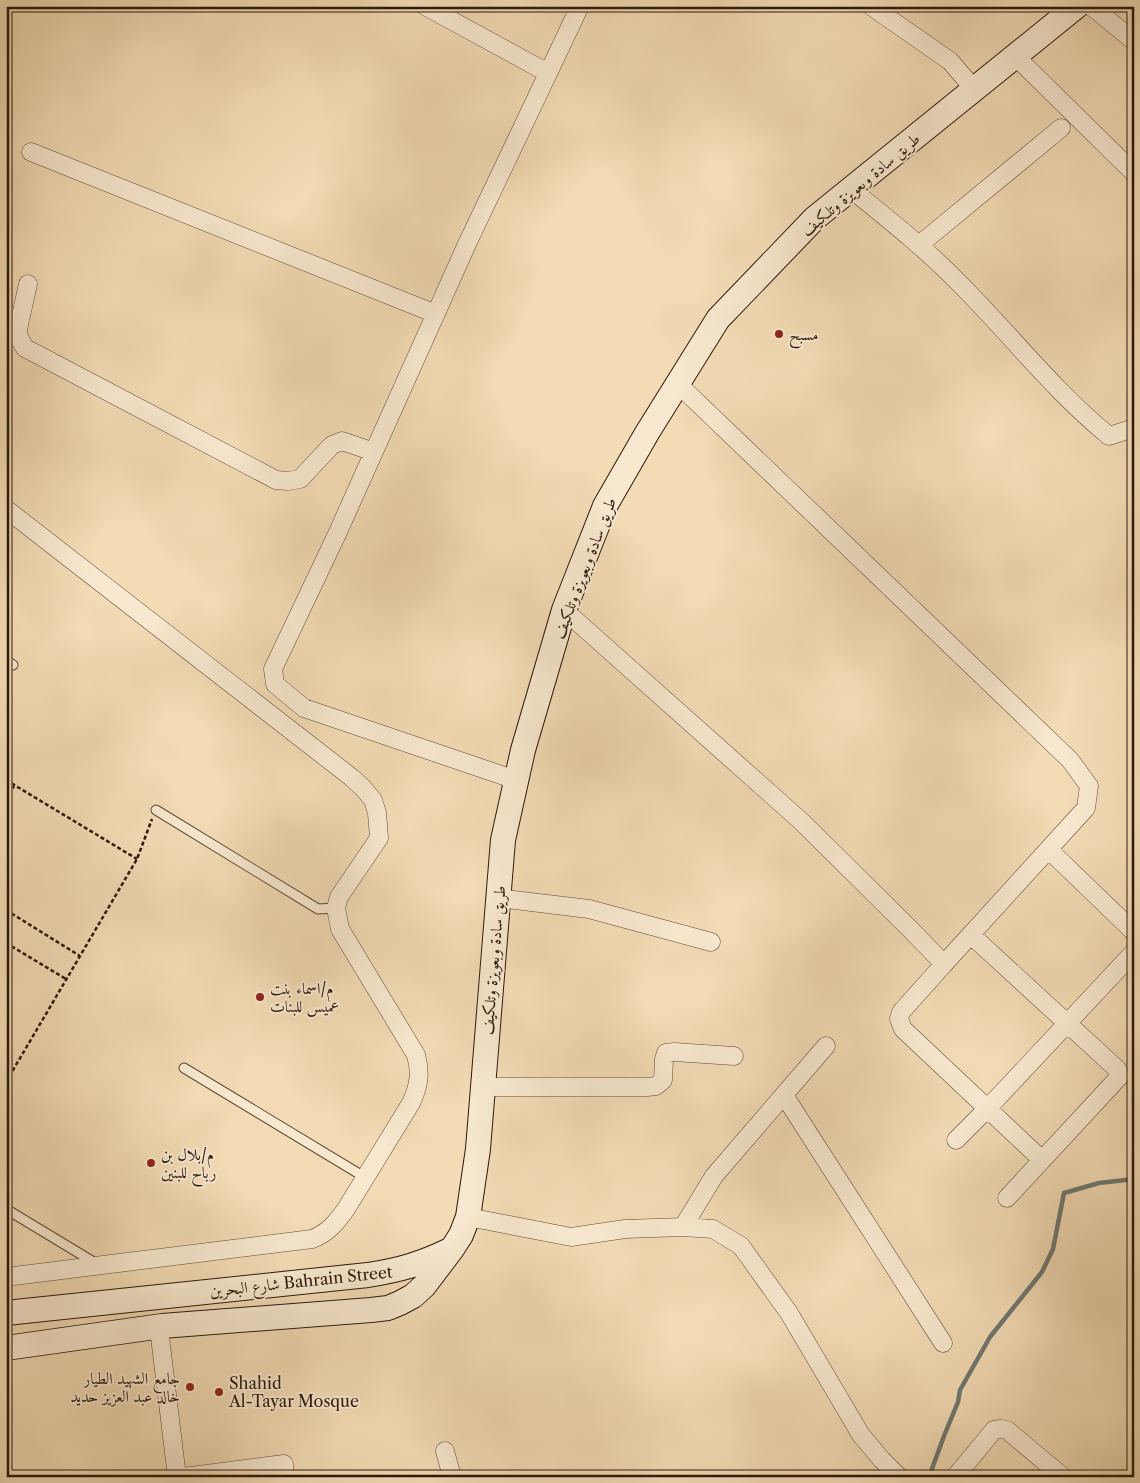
<svg xmlns="http://www.w3.org/2000/svg" width="1140" height="1483" viewBox="0 0 1140 1483" font-family="'Libre Caslon Text',Amiri,serif">
  <rect width="100%" height="100%" fill="#f2dbb5"/>
  <filter id="stains"><feTurbulence type="fractalNoise" baseFrequency=".004" numOctaves="4"/><feColorMatrix values="0 0 0 0 .2 0 0 0 0 .09 0 0 0 0 .02 0 0 0 .5 -.17"/></filter>
  <radialGradient id="worn" r=".72"><stop offset=".6" stop-color="#630" stop-opacity="0"/><stop offset="1" stop-color="#630" stop-opacity=".3"/></radialGradient>
  <g fill="none" stroke-linecap="round" stroke-linejoin="round">
    <path stroke="#707972" stroke-width="4.5" d="M1134,1033L1130,1044L1134,1057
      M929,1477L944,1436L958,1402L960,1390L990,1337L1042,1272L1053,1249L1064,1193L1099,1183L1134,1179"/>
    <g stroke="#5e4a37" stroke-width="11">
      <path id="service" d="M6,660L13,665
        M156,810L318,909L336,908
        M184,1068L366,1178
        M6,1209L97,1264"/>
    </g>
    <g stroke="#5e4a37" stroke-width="19">
      <path id="minor" d="M425,6L548,73
        M871,6L950,61L974,89
        M1091,6L1134,41
        M1015,56L1134,173
        M31,152L436,314
        M851,189C888,219 926,249 960,284C1010,334 1054,391 1109,436L1134,428
        M919,245L1061,128
        M28,284L18,329L19,338L25,348L276,480L288,481L300,479L332,445L342,441L374,452
        M6,509L351,777L363,788L373,800L377,813L379,838L339,897L336,908L340,929L416,1055C421,1073 419,1086 411,1103L346,1209C336,1223 328,1233 312,1239L6,1277
        M564,610L802,822L910,929L944,964L1086,808L1089,786L1070,760L678,384
        M516,780L304,708L275,684L273,669L338,532L467,244L580,6
        M1049,850L1134,932
        M498,898L589,909L711,942
        M971,935L1117,1069L1120,1076L1007,1198
        M944,964L901,1012L899,1019L903,1029L1042,1160
        M483,1087H647L656,1086L663,1080L664,1059L666,1053L674,1052L734,1056
        M784,1095L943,1343
        M956,1140L987,1109L1134,952
        M468,1217L571,1237L625,1229L683,1227L713,1229L741,1246L789,1313L861,1435L882,1460L899,1477
        M683,1227L714,1176L826,1046
        M162,1326L160,1337L177,1477
        M445,1451L452,1477
        M183,1477L284,1464L285,1477
        M955,1477L994,1430L1001,1429L1007,1430L1063,1477"/>
    </g>
    <g stroke="#2c190d" stroke-width="26">
      <path id="secondary" d="M6,1313L368,1275C400,1270 421,1264 450,1250
        M6,1348L162,1326L371,1310L388,1308L400,1303L413,1296L424,1286L452,1249L461,1235L468,1217L478,1149L503,840L523,750L564,610L605,506L647,433L718,319L815,218L1077,6"/>
    </g>
    <path stroke="#2c190d" stroke-width="2.5" stroke-dasharray="4 2.5" stroke-linecap="butt" d="M6,780L137,859
      M6,800L14,786
      M6,910L80,956
      M6,943L66,979
      M6,1082L137,859L152,819"/>
    <use href="#service" stroke="#f7e8cf" stroke-width="9"/>
    <use href="#minor" stroke="#f7e8cf" stroke-width="18"/>
    <use href="#secondary" stroke="#f7e8cf" stroke-width="24"/>
  </g>
  <g fill="#8f2418" stroke="#f7e8cf" stroke-width="2">
    <circle cx="779" cy="334" r="5"/>
    <circle cx="260" cy="997" r="5"/>
    <circle cx="151" cy="1163" r="5"/>
    <circle cx="190" cy="1387" r="5"/>
    <circle cx="219" cy="1392" r="5"/>
  </g>
  <g text-anchor="middle" dominant-baseline="central" stroke-width="4" stroke-linejoin="round" paint-order="stroke">
    <g font-size="16" fill="#2c190d" stroke="#f7e8cf">
      <text transform="translate(860 184) rotate(-40)">طريق سادة وبعويزة وتلكيف</text>
      <text transform="translate(584 568) rotate(-69)">طريق سادة وبعويزة وتلكيف</text>
      <text transform="translate(493 960) rotate(-85)">طريق سادة وبعويزة وتلكيف</text>
      <text transform="translate(301 1281) rotate(-6)">شارع البحرين Bahrain Street</text>
    </g>
    <g font-size="16" fill="#2c190d" stroke="#f7e8cf" text-anchor="start">
      <text x="789" y="334">مسبح</text>
      <text x="270" y="988">م/اسماء بنت<tspan x="270" dy="18">عميس للبنات</tspan></text>
      <text x="161" y="1154">م/بلال بن<tspan x="161" dy="18">رباح للبنين</tspan></text>
      <text x="180" y="1378" text-anchor="end">جامع الشهيد الطيار<tspan x="180" dy="18">خالد عبد العزيز حديد</tspan></text>
      <text x="229" y="1383">Shahid<tspan x="229" dy="18">Al-Tayar Mosque</tspan></text>
    </g>
  </g>
  <rect width="1140" height="1483" fill="none" stroke="#f2dbb5" stroke-width="25"/>
  <rect x="8" y="8" width="1125" height="1468" fill="none" stroke="#2c190d" stroke-width="2.5"/>
  <rect x="12" y="12" width="1115" height="1458" fill="none" stroke="#2c190d"/>
  <rect width="100%" height="100%" filter="url(#stains)"/>
  <rect width="100%" height="100%" fill="url(#worn)"/>
</svg>
